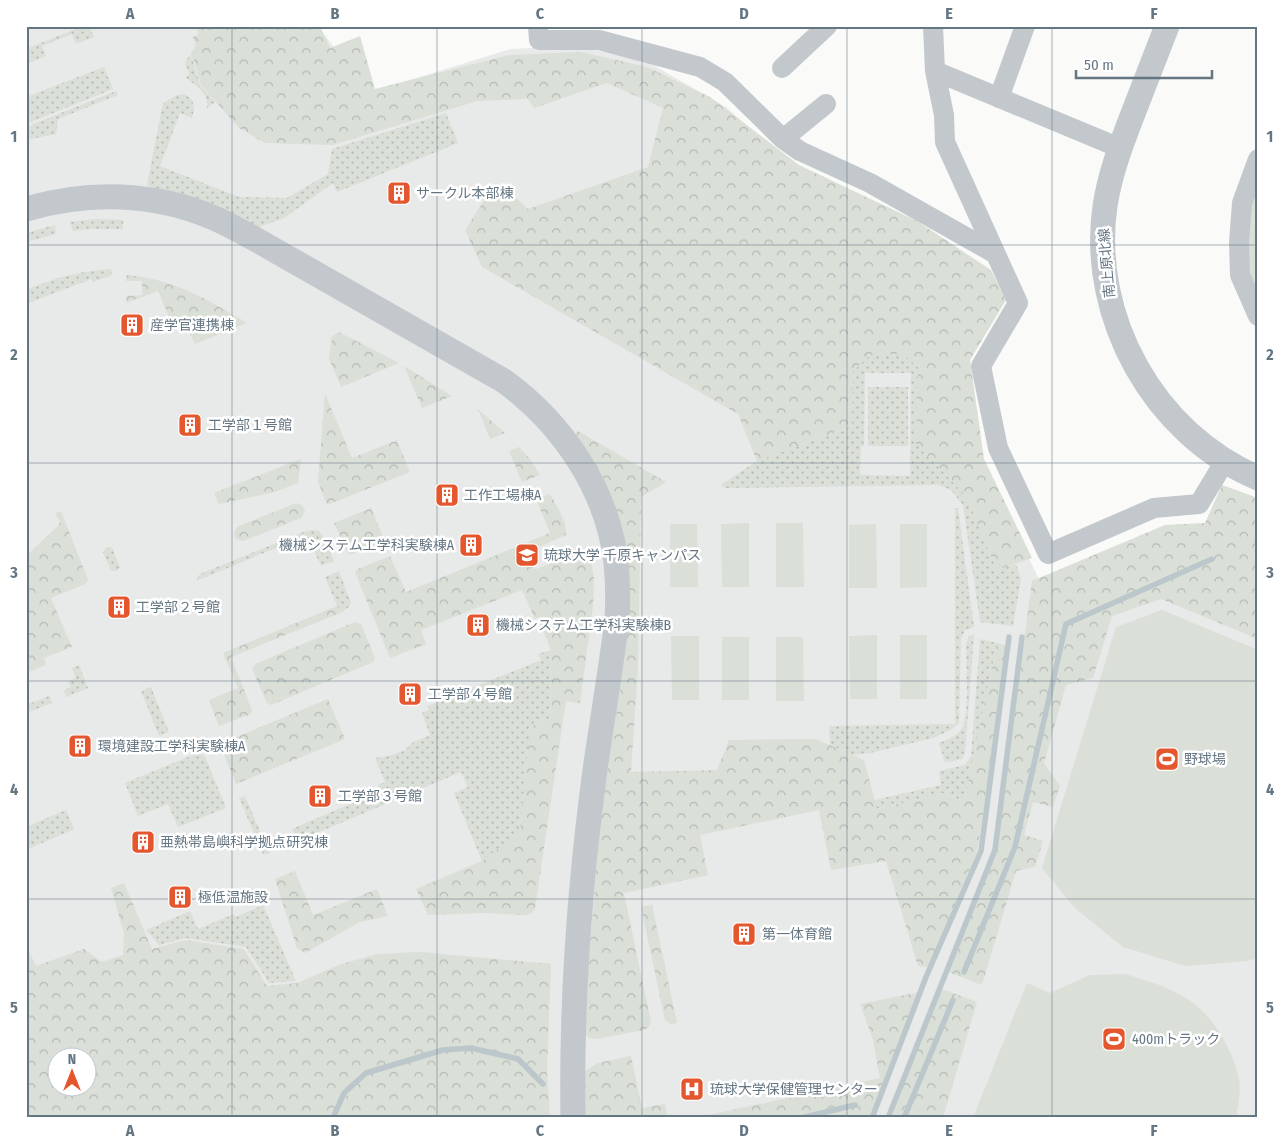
<svg xmlns="http://www.w3.org/2000/svg" width="1284" height="1144" viewBox="0 0 1284 1144" font-family="'Fira Sans Condensed','Noto Sans JP',sans-serif">
  <defs>
    <pattern id="grass-dots" width="8" height="8" patternUnits="userSpaceOnUse" patternTransform="scale(1.25)"><rect width="8" height="8" fill="#dadfd7"/><path d="M2 2h.1M6 6h.1" fill="none" stroke="#b4b9b4" stroke-width="1.8" stroke-linecap="round"/></pattern>
    <pattern id="forest-crowns" width="20" height="18" patternUnits="userSpaceOnUse" patternTransform="scale(1.25)"><rect width="20" height="18" fill="#dadfd7"/><path d="M2 6a3 3 0 1 1 6 0M12 15a3 3 0 1 1 6 0" fill="none" stroke="#b4b9b4"/></pattern>
  </defs>
  <rect width="100%" height="100%" fill="#fafaf8"/>
  <path fill="#e8e9e9" fill-rule="evenodd" d="M26,26H317L371,92L511,49L576,46L648,62L726,107L799,173L965,353L981,461L1040,581L1208,528L1258,503V1118H26ZM58,1056H88V1086H58Z"/>
  <path fill="url(#grass-dots)" fill-rule="evenodd" d="M83,26H89L94,37L76,44L72,34L42,46L46,56L26,64V49Z
    M189,56L192,58L200,85L215,102L207,108C208,91 199,88 186,78L189,74L185,62Z
    M104,67L113,89L26,124V97Z
    M116,91L118,95L58,119L56,134L26,140V127Z
    M185,94C195,101 195,106 192,118L180,113L160,166L239,197L287,198L328,174L332,149L446,113L458,143L337,192L333,183L284,218L259,227L179,194L150,187L147,185L163,103L177,95Z
    M95,219L123,220V229H89L73,231L70,222Z
    M55,225L56,234L26,242V233Z
    M111,269L112,275L93,282L91,279L26,304V290C53,278 81,271 111,269Z
    M903,354L918,367L916,443L966,496L997,570L1016,564L1021,579L1013,626L980,622L963,505L951,490L939,485L726,488L721,485L757,461L852,426L853,371L870,355ZM865,373H911L910,476L860,475L861,446H864Z
    M868,387H908V446H868Z
    M955,508H958L974,627L965,630L961,639L959,723L951,730L933,738L870,753L852,755L830,745L829,726L955,724Z
    M312,530L319,531L325,539L334,561L321,566L307,535L196,581L200,574L306,531Z
    M110,547L112,548L120,567L117,571H111L103,552L105,549Z
    M339,571L351,603L349,607L340,613L325,577Z
    M972,635H974L965,753L962,759L945,763L939,743C947,740 958,736 962,728C970,710 966,665 966,644L969,636Z
    M980,639L997,643L964,802L944,793L876,809L874,800L941,785L939,771L965,765L971,756Z
    M551,650L550,718L530,727L520,832L482,861L454,793L468,787L461,772L298,841L292,829L380,791L378,785L385,782L375,758L389,756L405,750L412,743L430,735L422,713L429,710L428,706L541,660L538,654Z
    M79,665L88,688L66,697L64,690L71,687L68,681L76,678L72,668Z
    M151,687L169,732L159,736L141,691Z
    M49,696L52,703L29,712L26,705Z
    M195,754H201L205,756L226,808L178,827L168,804L138,816L125,783Z
    M245,796L270,854H263L239,798Z
    M66,810L74,829L26,850V827Z
    M263,905L296,981L269,983L246,947L186,938L159,945L146,930L190,911L198,929L234,914L236,917Z"/>
  <path fill="url(#forest-crowns)" fill-rule="evenodd" d="M198,26H320L330,48L360,36L375,89L509,55L581,52L647,67L710,97L799,165L917,221L991,270L1006,300L970,360L984,459L1032,558L997,570L966,496L916,443L918,367L903,354L870,355L853,371L852,426L757,461L738,414L482,267L465,230L485,199L510,192L528,209L648,167L663,108L607,83L534,108L528,99L477,101L333,145L265,143L239,128L201,85L193,58L190,55L196,46L193,37L199,34L196,27Z
    M126,275C174,279 207,299 247,323L195,344L186,326L169,317L158,291L126,303V296L142,295V281H126Z
    M339,332L399,363L341,387L329,359L332,336Z
    M404,366L452,396L422,408Z
    M325,393L352,458L397,440L410,472L327,505L318,482Z
    M478,409L505,433L490,439Z
    M578,431L666,482L641,497L638,667L631,772L717,770L729,740L816,739L864,760L877,809L944,793L964,802L997,643L1008,646L977,853L928,967L918,966L886,861L831,870L819,810L700,835L708,875L624,893L651,1022L649,1027L644,1030L596,1039L589,1038L585,1034L586,992L601,815L627,642L574,435Z
    M519,447L530,459L540,475L522,482L509,451Z
    M301,459L298,483L275,492L219,504L214,493Z
    M1222,485L1258,498V639L1161,599L1112,616L1093,678L1066,685L1044,763L1060,786L1053,807L1033,802L1024,835L1043,841L1035,867L1016,871L982,985L948,972L996,854L1032,581L1165,525L1205,523Z
    M550,494C556,505 567,521 566,535L527,552L534,570L589,548L594,579L593,606L580,703L566,701L535,908L532,913L526,915L484,913L428,915L416,889L482,861L520,832L530,727L550,718L551,650L538,617L535,619L522,590L421,630L426,644L390,658L355,572L358,569L390,556L406,592L550,533L536,499Z
    M296,503L302,505L305,511L301,518L243,541L236,539L234,533L237,527Z
    M371,508L385,542L349,555L334,523Z
    M61,511L88,580L85,584L51,598L72,647L44,658L46,665L26,673V556L59,525L60,521L55,514Z
    M337,606L340,613L231,657L252,710L251,714L219,726L209,700L238,688L223,653Z
    M355,622L361,624L375,658L373,662L271,705L267,703L252,669L255,664Z
    M328,699L345,739L236,784L220,744Z
    M295,871L313,915L377,889L388,916L360,922L305,953L297,948L275,879Z
    M124,883L152,949L186,940L244,949L267,986L297,983L341,964L378,954L420,952L551,964L547,1070L550,1118H26V945L36,966L84,949L102,962L123,955L124,933L111,888ZM58,1056H88V1086H58Z
    M652,905L677,1023L671,1024L665,1020L641,907Z
    M939,988L977,1002L943,1118H889Z
    M920,992L871,1118H694L880,1078L873,1040L860,1004Z
    M631,1056L642,1108L665,1104L668,1118H585L584,1072L597,1063Z"/>
  <path fill="#dadfd7" d="M1258,159V314L1240,275Z
    M749,523V587H722L721,524Z
    M776,523H803L804,587H776Z
    M670,524H697L698,587H670Z
    M876,524L877,588H849V525Z
    M900,524H927V587L900,588Z
    M1162,610L1258,650V958L1247,961L1185,966L1123,947L1075,908L1042,868L1116,627Z
    M877,635V699H850L849,636Z
    M900,635H927V699H900Z
    M671,636H699V700H672Z
    M722,637H749V700H722Z
    M776,637H803L804,701H776Z
    M1125,974C1148,981 1170,987 1189,1000C1212,1014 1235,1053 1239,1080C1241,1091 1238,1106 1236,1118H973L1027,983L1050,993L1090,975Z"/>
  <g fill="none" stroke-linecap="round" stroke-linejoin="round">
    <path stroke="#bbc7cb" stroke-width="5.5" d="M964,972L1015,847L1066,624L1212,559
      M333,1118L344,1093L366,1073L443,1050L471,1048L518,1059L543,1084
      M801,1118L855,1105
      M872,1118L926,977L981,851L1009,637
      M888,1118L995,850L1022,637
      M904,1118L953,1000"/>
    <path stroke="#c3c8cc" stroke-width="20" d="M538,26L539,40H599L700,67L725,82L783,139L800,151L870,183L994,253
      M933,26L935,71L944,115L945,142L1018,303L981,366L998,448L1048,554L1154,508L1199,504L1225,461
      M782,68L827,26
      M935,71L1120,148
      M999,98L1025,26
      M783,139L826,104
      M1258,159L1242,203L1239,242L1240,275L1258,316"/>
    <path stroke="#c3c8cc" stroke-width="25" d="M1167,26C1156,55 1145,83 1134,111C1122,142 1110,173 1105,206C1089,317 1154,434 1258,478
      M26,209C88,191 154,192 214,218C228,224 242,232 255,239L504,381C562,423 608,490 616,563C618,582 618,601 617,620C611,668 603,715 596,763C580,880 571,1000 573,1118"/>
  </g>
  <path fill="none" stroke="#657683" stroke-width="1" stroke-opacity="0.55" d="M232,26V1118M437,26V1118M642,26V1118M847,26V1118M1052,26V1118M26,245H1258M26,463H1258M26,681H1258M26,899H1258"/>
  <defs>
    <g id="building-square" transform="scale(1.25)"><rect x="-9" y="-9" width="18" height="18" rx="4" fill="#e4572e" stroke="#fff"/><path d="M-4-6H4V6H1V3H-1V6H-4ZM-2.5-4.3h1.7v1.8h-1.7ZM.8-4.3h1.7v1.8H.8ZM-2.5-1h1.7V.8h-1.7ZM.8-1h1.7V.8H.8Z" fill="#fff"/></g>
    <g id="university-square" transform="scale(1.25)"><rect x="-9" y="-9" width="18" height="18" rx="4" fill="#e4572e" stroke="#fff"/><path d="M0-5L7-2L0 1L-7-2ZM-4 1L0 2.5L4 1V4Q0 6-4 4Z" fill="#fff"/></g>
    <g id="stadium-square" transform="scale(1.25)"><rect x="-9" y="-9" width="18" height="18" rx="4" fill="#e4572e" stroke="#fff"/><path d="M0-5a6.5 5 0 1 0 0 10a6.5 5 0 1 0 0-10ZM-3.5-1.8h7v3.6h-7Z" fill="#fff"/></g>
    <g id="hospital-square" transform="scale(1.25)"><rect x="-9" y="-9" width="18" height="18" rx="4" fill="#e4572e" stroke="#fff"/><path d="M-5-5h3v3.5h4V-5h3V5h-3V1.5h-4V5h-3Z" fill="#fff"/></g>
  </defs>
  <g fill-rule="evenodd">
    <use href="#building-square" x="399" y="193"/>
    <use href="#building-square" x="132" y="325"/>
    <use href="#building-square" x="190" y="425"/>
    <use href="#building-square" x="447" y="495"/>
    <use href="#building-square" x="471" y="545"/>
    <use href="#university-square" x="527" y="555"/>
    <use href="#building-square" x="119" y="607"/>
    <use href="#building-square" x="478" y="625"/>
    <use href="#building-square" x="410" y="694"/>
    <use href="#building-square" x="80" y="746"/>
    <use href="#stadium-square" x="1167" y="759"/>
    <use href="#building-square" x="320" y="796"/>
    <use href="#building-square" x="143" y="842"/>
    <use href="#building-square" x="180" y="897"/>
    <use href="#building-square" x="744" y="934"/>
    <use href="#stadium-square" x="1114" y="1039"/>
    <use href="#hospital-square" x="692" y="1089"/>
  </g>
  <g text-anchor="middle" dominant-baseline="central" stroke-width="5" stroke-linejoin="round" paint-order="stroke">
    <g font-size="14" fill="#657683" stroke="#fff" text-anchor="start">
      <text x="416" y="193">サークル本部棟</text>
      <text x="150" y="325">産学官連携棟</text>
      <text x="208" y="425">工学部１号館</text>
      <text x="464" y="495">工作工場棟A</text>
      <text x="454" y="545" text-anchor="end">機械システム工学科実験棟A</text>
      <text x="544" y="555">琉球大学 千原キャンパス</text>
      <text x="136" y="607">工学部２号館</text>
      <text x="496" y="625">機械システム工学科実験棟B</text>
      <text x="428" y="694">工学部４号館</text>
      <text x="98" y="746">環境建設工学科実験棟A</text>
      <text x="1184" y="759">野球場</text>
      <text x="338" y="796">工学部３号館</text>
      <text x="160" y="842">亜熱帯島嶼科学拠点研究棟</text>
      <text x="198" y="897">極低温施設</text>
      <text x="762" y="934">第一体育館</text>
      <text x="1132" y="1039">400mトラック</text>
      <text x="710" y="1089">琉球大学保健管理センター</text>
    </g>
    <g font-size="14" fill="#657683" stroke="#fff">
      <text transform="translate(1107 263) rotate(-95)">南上原北線</text>
    </g>
  </g>
  <rect width="1284" height="1144" fill="none" stroke="#ffffff" stroke-width="55"/>
  <g transform="translate(72 1072)"><circle r="24" fill="#ffffff" stroke="#c1c8cd"/>
  <path d="M0-4L9 19L0 12L-9 19Z" fill="#e4572e"/>
  <text y="-8" font-size="14" font-weight="bold" text-anchor="middle" fill="#657683">N</text>
  </g>
  <path d="M1076 70v8h136v-8" fill="none" stroke="#657683" stroke-width="2.5"/>
  <text x="1084" y="70" font-size="15" fill="#657683" stroke="#ffffff" stroke-width="4" paint-order="stroke">50 m</text>
  <rect x="28" y="28" width="1228" height="1088" fill="none" stroke="#657683" stroke-width="2"/>
  <g font-size="16" text-anchor="middle" font-weight="bold" fill="#657683">
    <text x="130" y="19">A</text>
    <text x="335" y="19">B</text>
    <text x="540" y="19">C</text>
    <text x="744" y="19">D</text>
    <text x="949" y="19">E</text>
    <text x="1154" y="19">F</text>
    <text x="14" y="142">1</text>
    <text x="1270" y="142">1</text>
    <text x="14" y="360">2</text>
    <text x="1270" y="360">2</text>
    <text x="14" y="578">3</text>
    <text x="1270" y="578">3</text>
    <text x="14" y="795">4</text>
    <text x="1270" y="795">4</text>
    <text x="14" y="1013">5</text>
    <text x="1270" y="1013">5</text>
    <text x="130" y="1136">A</text>
    <text x="335" y="1136">B</text>
    <text x="540" y="1136">C</text>
    <text x="744" y="1136">D</text>
    <text x="949" y="1136">E</text>
    <text x="1154" y="1136">F</text>
  </g>
</svg>
